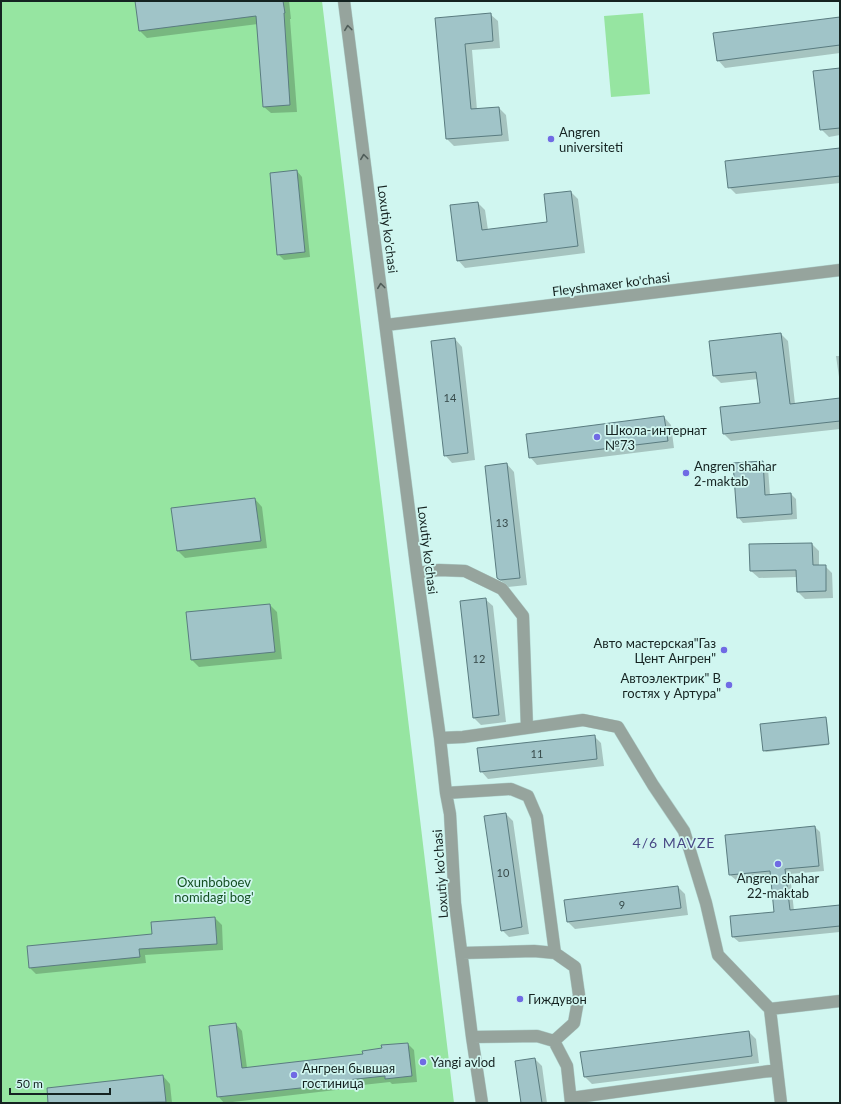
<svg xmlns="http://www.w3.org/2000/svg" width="841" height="1104" viewBox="0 0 841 1104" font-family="Lato,sans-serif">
  <rect width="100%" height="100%" fill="#d0f6f0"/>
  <path fill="#96e5a1" d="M1,1H322L454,1103H1Z
    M643,13L650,94L611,97L604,16Z"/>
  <path fill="#0003" d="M136,1H289L291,19H290L297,112L271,113L264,107L258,24L147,38L140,31Z
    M490,14L498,21L500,48L472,50L477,110L499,108L506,115L509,141L454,146L447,139L436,19Z
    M840,18V53L725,68L718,60Z
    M840,69V135L829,137L821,129Z
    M840,149V183L736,194L729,187Z
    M297,171L302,177L310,257L284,260L278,254Z
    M571,192L578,199L585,253L465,268L458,260L478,203L485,210L488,230L548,223Z
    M781,334L788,341L795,404L840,399V429L731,441L724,434L761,404L758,379L721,383L714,376L710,342Z
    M455,339L462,347L475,460L452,463L445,455Z
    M836,356H840V378L839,377Z
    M664,417L671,425L674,448L537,465L530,457Z
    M763,462L768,468L770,495L791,494L796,499L797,519L743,523L738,517Z
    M507,464L514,472L527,585L508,587L498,578Z
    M255,499L262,507L267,548L185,558L177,550Z
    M812,544L819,551V566H825L832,573L833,598L805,599L798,592L797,577L759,578L751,571Z
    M485,599L493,606L506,722L481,725L474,718Z
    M270,605L277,612L282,659L199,667L192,660Z
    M825,718L827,720L829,745L766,752L764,750Z
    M594,736L601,743L604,766L488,779L481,771Z
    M506,814L513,821L529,934L509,937L502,930Z
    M815,827L820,832L824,871L790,874L794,911L840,906V932L739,942L733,937L776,913L772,876L736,880L730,875Z
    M678,887L685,894L688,915L575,929L568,922Z
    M215,918L222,925L223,950L145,955L146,963L36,974L30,968Z
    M236,1024L242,1031L247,1068L364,1055L408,1044L414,1050L417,1082L392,1084L390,1082L353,1086V1088L224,1103L218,1096Z
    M749,1032L756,1039L759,1063L592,1084L585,1077Z
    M535,1059L542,1066L547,1103H522Z
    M163,1076L170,1084L172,1103H49L48,1089Z"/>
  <path fill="#a0c4c8" stroke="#5a7c80" d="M135,1H283L285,13H284L290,105L263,107L256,16L139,31Z
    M491,13L493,41L465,44L471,109L499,107L502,135L446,139L435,18Z
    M840,17V45L717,61L713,33Z
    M840,68V128L820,130L813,71Z
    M840,148V176L728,188L725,161Z
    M297,170L305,252L277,255L270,173Z
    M571,191L578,246L457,261L450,205L478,202L482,230L547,222L544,194Z
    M781,333L790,404L840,398V421L723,434L720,407L760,403L756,372L713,376L709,341Z
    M455,338L468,453L444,456L431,341Z
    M664,416L668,441L529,458L526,434Z
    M763,461L765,495L791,493L792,514L737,518L733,463Z
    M507,463L520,578L500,580L497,578L485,466Z
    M255,498L261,541L177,551L171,508Z
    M812,543L813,565H826V591L797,592L796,570L750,571L749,544Z
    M486,598L499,715L473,718L460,601Z
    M270,604L275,652L191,660L186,612Z
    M826,717L829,744L763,751L760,724Z
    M595,735L597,759L480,772L477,748Z
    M506,813L522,927L501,931L484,816Z
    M815,826L819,866L785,869L790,910L840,905V926L732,937L730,916L774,912L770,871L729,875L725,835Z
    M678,886L681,908L567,922L564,900Z
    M215,917L217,944L139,949L140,957L29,968L27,946L152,934L151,922Z
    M236,1023L242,1068L363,1054L362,1051L382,1048L381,1045L408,1043L412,1076L385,1079V1076L347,1080V1083L217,1097L209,1026Z
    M749,1031L752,1056L584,1077L580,1052Z
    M535,1058L542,1103H521L515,1061Z
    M163,1075L166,1102L48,1103L47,1088Z"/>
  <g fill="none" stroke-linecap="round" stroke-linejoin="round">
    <g stroke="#aed0cb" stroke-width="13">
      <path id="minor" d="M344,1L417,573L440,738L446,793L450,814L455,903L472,1037L482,1103
        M386,325L840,270
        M417,573L439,570L465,571L502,589L523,616L527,728
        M440,738L463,737L583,720L618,727L653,785L684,831L706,903L718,955L770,1009L781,1103
        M446,793L511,789L528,796L537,817L555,953
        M462,953L534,951L555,953L575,967L579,995L574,1023L554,1041
        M770,1009L840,1001
        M472,1037L537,1036L554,1041L567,1066L571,1103
        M571,1098L777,1070"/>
    </g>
    <use href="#minor" stroke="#96a49d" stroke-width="12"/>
  </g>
  <defs><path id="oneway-chevron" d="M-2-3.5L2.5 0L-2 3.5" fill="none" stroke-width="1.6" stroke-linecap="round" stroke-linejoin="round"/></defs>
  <g stroke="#4f5d59">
    <use href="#oneway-chevron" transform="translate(348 28) rotate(-97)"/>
    <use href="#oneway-chevron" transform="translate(364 157) rotate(-97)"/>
    <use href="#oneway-chevron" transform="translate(381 286) rotate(-97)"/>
  </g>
  <g fill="#706ae4" stroke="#d0f6f0" stroke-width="1.5">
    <circle cx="551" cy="139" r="4"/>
    <circle cx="597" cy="437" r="4"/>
    <circle cx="686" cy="473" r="4"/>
    <circle cx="724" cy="650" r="4"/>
    <circle cx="729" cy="685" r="4"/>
    <circle cx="778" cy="864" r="4"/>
    <circle cx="520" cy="999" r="4"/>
    <circle cx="423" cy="1062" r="4"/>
    <circle cx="294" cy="1075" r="4"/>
  </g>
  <g text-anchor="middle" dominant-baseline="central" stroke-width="3.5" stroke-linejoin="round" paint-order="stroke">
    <g font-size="11" fill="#384b4b">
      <text x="450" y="397">14</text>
      <text x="502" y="522">13</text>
      <text x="479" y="658">12</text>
      <text x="537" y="753">11</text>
      <text x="503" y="872">10</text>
      <text x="622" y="904">9</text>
    </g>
    <g font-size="13" fill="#152321" stroke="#d0f6f0" text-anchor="start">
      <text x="559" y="132">Angren<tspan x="559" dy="15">universiteti</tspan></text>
      <text x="605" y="430">Школа-интернат<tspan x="605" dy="15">№73</tspan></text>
      <text x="694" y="466">Angren shahar<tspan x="694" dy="15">2-maktab</tspan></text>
      <text x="716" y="643" text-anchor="end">Авто мастерская"Газ<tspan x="716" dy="15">Цент Ангрен"</tspan></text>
      <text x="721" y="678" text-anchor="end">Автоэлектрик" В<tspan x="721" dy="15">гостях у Артура"</tspan></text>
      <text x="778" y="878" text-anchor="middle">Angren shahar<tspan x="778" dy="15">22-maktab</tspan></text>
      <text x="528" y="999">Гиждувон</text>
      <text x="431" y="1062">Yangi avlod</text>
      <text x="302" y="1068">Ангрен бывшая<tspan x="302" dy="15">гостиница</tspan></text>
    </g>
    <g font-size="13" fill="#152321" stroke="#d0f6f0">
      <text transform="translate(388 229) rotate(83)">Loxutiy ko'chasi</text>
      <text transform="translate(611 284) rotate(-7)">Fleyshmaxer ko'chasi</text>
      <text transform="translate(428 550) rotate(83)">Loxutiy ko'chasi</text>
      <text transform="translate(440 874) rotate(-94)">Loxutiy ko'chasi</text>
    </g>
    <g font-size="13" fill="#155023" stroke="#d0f6f0">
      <text x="214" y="882">Oxunboboev<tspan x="214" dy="15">nomidagi bog'</tspan></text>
    </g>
    <g font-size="14" letter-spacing="1" fill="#484885" stroke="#d0f6f0">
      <text x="674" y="842">4/6 MAVZE</text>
    </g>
  </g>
  <rect width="841" height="1104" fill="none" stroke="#152321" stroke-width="4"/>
  <path d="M10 1088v6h100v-6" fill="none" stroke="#152321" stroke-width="2"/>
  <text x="16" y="1088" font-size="12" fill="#152321" stroke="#d0f6f0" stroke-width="3" paint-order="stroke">50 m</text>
</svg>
